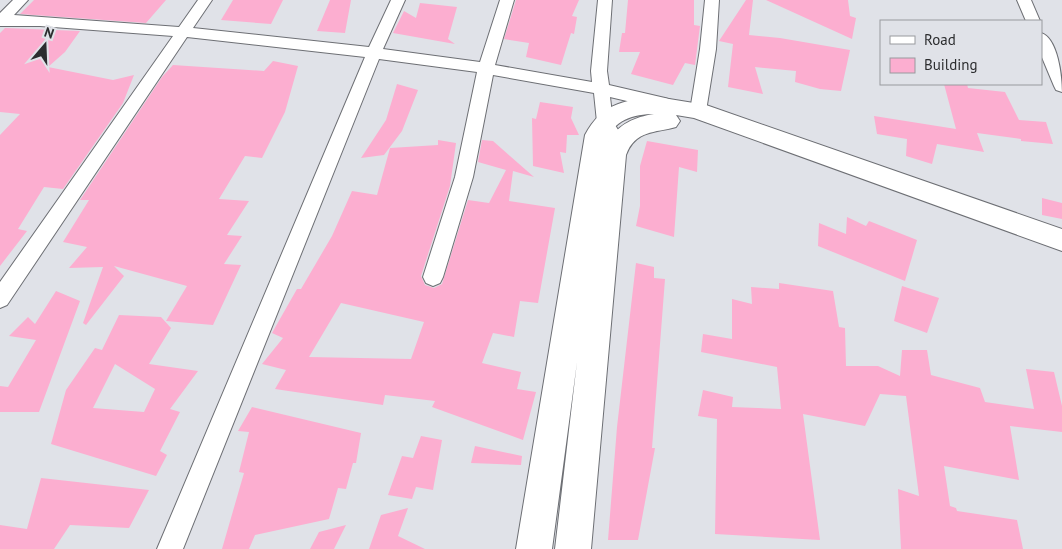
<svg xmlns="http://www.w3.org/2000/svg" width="1062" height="549" viewBox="0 0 1062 549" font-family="'PT Sans',sans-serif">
<rect width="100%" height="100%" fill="#e0e2e8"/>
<path fill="#fcaed0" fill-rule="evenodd" d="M34,0H166L146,23L20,14Z
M233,0H283L271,24L221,20Z
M330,0H351L345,33L317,31Z
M516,0H579L572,16L577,17L574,34L571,33L561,65L526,57L529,43L504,39Z
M628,0H694V25L700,26L695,65L685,63L673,85L631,74L640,52H619L622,33H625Z
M746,0H753L749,35L780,38L850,50L841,91L820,89L795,82L796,71L755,67L763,94L728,87L733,44L719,41Z
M766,0H848L850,16L856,18L852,39Z
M420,3L457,7L448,39L455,44L393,33L404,11L416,18Z
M5,28L80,31L65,52L48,67L113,80L134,75L123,103L63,189L44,187L18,229L27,231L0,266V135L20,114L0,112V33Z
M273,61L298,66L285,112L262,158L245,156L219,199L249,201L227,235L242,236L224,264L241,265L213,325L166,321L187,286L114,266L124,276L86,325L83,323L103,267L69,268L87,247L63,242L89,200H80L162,77L173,65L264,71Z
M397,84L418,90L402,131L384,155L361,158L386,120Z
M944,84H967L968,88L1005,92L1019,120L1046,122L1053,144L1021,141V139L977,133L984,152L937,144L932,164L906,156L907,139L877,134L874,116L956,129Z
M540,102L573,107L571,118L579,135H567L566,153L560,152L564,173L533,166L532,118L536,119Z
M438,140L456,143L450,186L421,276L425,285L434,288L442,284L468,200L489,203L506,170L478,162L482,140L493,141L534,177L513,171L509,201L555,208L538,303L520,301L514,337L493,333L482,363L521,372L517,389L536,392L523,440L432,407L435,401L385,395L383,405L275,389L286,370L262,364L283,338L272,333L297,289H301L332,236L352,191L377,195L390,148L438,145ZM341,303L424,322L411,359L309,357Z
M647,141L698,150L697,172L679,167L674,237L636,226L640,206V166Z
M1042,198L1062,203V219L1042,215Z
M847,217L866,226L869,221L917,240L905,281L818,246L819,223L846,234Z
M636,263L654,267V278L665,279L652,448H655L638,540H608L617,427Z
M779,283L833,291L839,327L845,328L846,366H878L900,376L902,350H927L931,375L980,388L985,402L1034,409L1026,369L1054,372L1062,406V432L1010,426L1019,480L944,466L950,506L956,508L957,511L1017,520L1023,549H901L898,489L919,496L906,396L880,394L865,426L803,414L820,540L715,534L717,419L698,416L703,390L733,397L732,407L781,409L777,367L701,352L703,334L732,339V299L752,304L751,287L779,289Z
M902,286L939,298L927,333L894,321Z
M56,291L80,301L39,412H0V386L8,387L36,340L9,336L28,317L35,324Z
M119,315L161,317L171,328L149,364L198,371L170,409L180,412L160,451L167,455L156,476L51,444L66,390L95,348L102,350ZM115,364L155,389L144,412L93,408Z
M252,407L361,433L356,463H353L346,489L338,488L329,519L255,535L249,549H222L244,473L239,472L249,432L238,431Z
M421,436L442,440L433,490L416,487L412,499L388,495L402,456L413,458Z
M475,446L522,456L521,465L471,463Z
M41,478L149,490L129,528L70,525L54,549H0V525L27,529Z
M408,508L398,536L425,549H369L381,515Z
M346,525L334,549H310L319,532Z"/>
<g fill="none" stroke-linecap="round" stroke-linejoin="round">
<g stroke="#6d6f74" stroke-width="2">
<path id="minor" d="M13,0H28L14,15L179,27L198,0H212L193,28L369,47L391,0H405L383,49L480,62L500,0H514L495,65L592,82L591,71L598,0H612L607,71L609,85L665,98L671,100L673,104L671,108L665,110L610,97L613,122L626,142L623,147L617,148L611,147L597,122L594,93L493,75L473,177L443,277L440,283L433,286L426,283L423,277L455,177L477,72L379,59L183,549H157L365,57L187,37L7,305L0,308V282L173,36L40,26H0V13Z
M705,0H719L716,49L706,111L704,115H692L690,111L700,49Z
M1017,0H1031L1040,21H1026Z
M1041,33C1058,38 1062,77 1062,92L1056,90L1054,86L1041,55Z"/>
</g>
<g stroke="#6d6f74" stroke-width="2">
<path id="primary" d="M663,98L706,105L1062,229V251L694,118L676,115L680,121L676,127C655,133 635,130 626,155L591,549H555L577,362L552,549H516L585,135C602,102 629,98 663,98ZM654,114C635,117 618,124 608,142C611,120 635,114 654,114Z"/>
</g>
<use href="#minor" fill="#fff" fill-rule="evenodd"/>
<use href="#primary" fill="#fff" fill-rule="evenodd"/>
</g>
<rect x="880" y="20" width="162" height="65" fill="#e0e2e8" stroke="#989a9e"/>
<rect x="890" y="36" width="25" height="8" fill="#ffffff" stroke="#989a9e"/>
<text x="924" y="45" font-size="15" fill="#2c2d2f">Road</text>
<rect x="890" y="58" width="25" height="15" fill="#fcaed0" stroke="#989a9e"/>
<text x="924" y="70" font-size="15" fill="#2c2d2f">Building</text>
<g transform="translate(45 45) rotate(19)" stroke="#e0e2e8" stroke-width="4" paint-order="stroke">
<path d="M0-4L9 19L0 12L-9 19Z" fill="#2c2d2f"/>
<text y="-8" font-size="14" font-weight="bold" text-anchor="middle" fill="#2c2d2f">N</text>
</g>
</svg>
